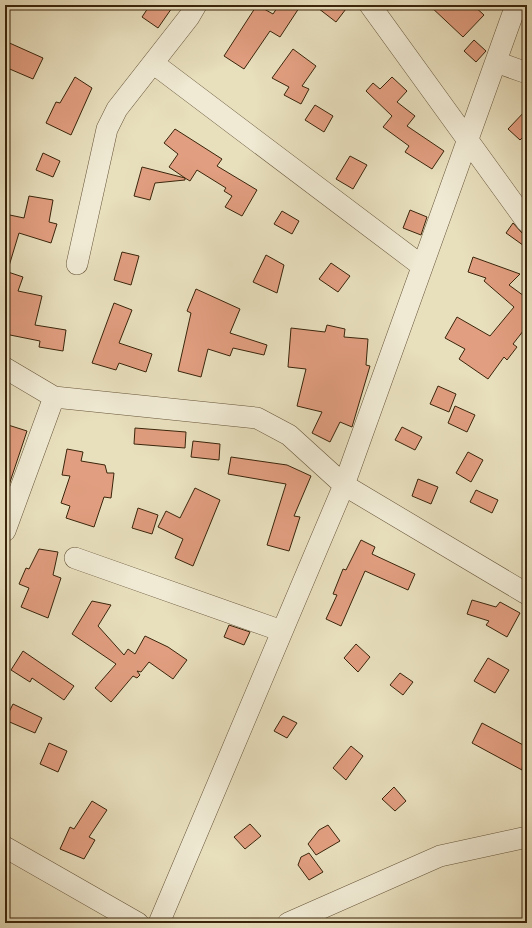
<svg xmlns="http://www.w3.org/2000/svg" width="532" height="928" viewBox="0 0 532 928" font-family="'IM FELL Great Primer',serif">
<rect width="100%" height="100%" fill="#e8dfbd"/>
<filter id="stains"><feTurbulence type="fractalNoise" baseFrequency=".005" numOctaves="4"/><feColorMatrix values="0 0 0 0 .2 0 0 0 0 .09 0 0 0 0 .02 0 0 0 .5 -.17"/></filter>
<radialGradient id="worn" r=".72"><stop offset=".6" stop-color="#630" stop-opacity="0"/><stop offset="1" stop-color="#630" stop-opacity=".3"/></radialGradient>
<path fill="#e19e80" stroke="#3a250b" d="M150,5H174L158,28L142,17Z
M257,5L273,14L279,5H301L280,37L270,31L244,69L224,56Z
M314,5H349L336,22Z
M429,5H473L484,15L463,37Z
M474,40L486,51L476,62L464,51Z
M5,41L43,58L33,79L5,67Z
M293,49L316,66L302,86L309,89L301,104L284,95L289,87L272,78Z
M75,77L92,88L71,135L46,123L56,102L60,103Z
M392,77L407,91L397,102L415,116L407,126L444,151L432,169L405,152L409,146L383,127L392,116L366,91L373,83L380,89Z
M315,105L333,116L324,132L305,120Z
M527,109V133L520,140L508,129Z
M175,129L222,159L217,166L257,190L242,216L225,207L232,196L224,191L226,188L197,170L190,181L185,178V180L155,183L150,200L134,196L142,167L185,178L169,167L178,154L164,143Z
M43,153L60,161L53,177L36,170Z
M350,156L367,165L353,189L336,179Z
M29,196L53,200L49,222L57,224L51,243L19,233L9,266L5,265V214L24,218Z
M410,210L427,217L421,235L403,228Z
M282,211L299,221L292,234L274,224Z
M513,223L522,233L527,234V248L506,233Z
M122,252L139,256L131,285L114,280Z
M266,255L284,265L277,293L253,282Z
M473,257L520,274L509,285L524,296L527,292V326L513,344L517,347L507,360L504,357L488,379L459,359L465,349L445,338L457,317L490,336L514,307L484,281L486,278L468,272Z
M331,263L350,276L338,292L319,279Z
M5,271L23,277L18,291L42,296L35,325L66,330L63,351L39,347L40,341L5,334Z
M196,289L240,309L230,333L267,345L264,355L233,348L230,356L208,349L201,377L178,371L191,313L187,311Z
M114,303L132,310L119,343L152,354L146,372L119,363L116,370L92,363Z
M327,325L345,329L344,337L368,339L366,365L370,366L352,427L340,422L330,442L312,433L322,412L297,406L306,369L288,367L291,328L325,332Z
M438,386L456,394L449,412L430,404Z
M455,406L475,415L467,432L448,423Z
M5,424L27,431L8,488H5Z
M402,427L422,437L415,450L395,440Z
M135,428L186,432L185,448L134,444Z
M193,441L220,444L219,460L191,457Z
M67,449L83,452L81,461L105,465L107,473H114L111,498L104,497L94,527L66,518L70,506L61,503L70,476L62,475Z
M468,452L483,460L471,482L456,473Z
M231,457L287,465L311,476L294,516L300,517L289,551L267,545L286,484L228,474Z
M418,479L438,487L431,504L412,496Z
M195,488L220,500L193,566L175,558L183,539L158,527L166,511L180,518Z
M476,490L498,500L492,513L470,502Z
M138,508L158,515L152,534L132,528Z
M361,540L375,547L372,554L415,574L408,590L365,571L341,626L326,619L337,595L333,594L343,569L346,570Z
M39,549L58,552L53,575L61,578L48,618L21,607L29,588L19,584L26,568L29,569Z
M472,600L496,607L500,602L520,613L507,637L486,625L489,621L467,614Z
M92,601L111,605L98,626L124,655L128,649L135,654L145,636L168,647L187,660L173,679L149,662L141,672L137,671L140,675L137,678L133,676L111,702L95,688L116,664L72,634Z
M229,625L250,632L244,645L224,637Z
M356,644L370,657L358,672L344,658Z
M23,651L74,686L64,700L32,678L30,682L11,670Z
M488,658L509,670L495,693L474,681Z
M400,673L413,682L403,695L390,685Z
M13,704L42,718L35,733L5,720Z
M283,716L297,723L287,738L274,731Z
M482,723L525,746L522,770L472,743Z
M49,743L67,751L58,772L40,764Z
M351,746L363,756L346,780L333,768Z
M394,787L406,801L395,811L382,799Z
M92,801L107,810L89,837L95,840L84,859L60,849L70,827L74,829Z
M250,824L261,836L245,849L234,837Z
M328,825L340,841L316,855L308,844L319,830Z
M309,853L323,872L309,880L298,865L301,857Z"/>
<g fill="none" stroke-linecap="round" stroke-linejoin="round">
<g stroke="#665438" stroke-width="22">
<path id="minor" d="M370,5L527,222
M496,62L527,73
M153,63L422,266
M77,264L107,129L117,109L189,17L196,5
M5,368L54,397L257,418L289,435L344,485L527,594
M5,531L54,397
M75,558L282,631
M5,847L138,923
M159,923L344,485L516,5
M288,923L440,856L527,837"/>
</g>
<use href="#minor" stroke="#f0ead4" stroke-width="21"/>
</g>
<rect width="532" height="928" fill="none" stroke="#e8dfbd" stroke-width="20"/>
<rect x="6" y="6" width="520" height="916" fill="none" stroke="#3a250b" stroke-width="2"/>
<rect x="10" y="10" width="512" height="908" fill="none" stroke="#3a250b"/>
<rect width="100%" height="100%" filter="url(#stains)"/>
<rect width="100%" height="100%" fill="url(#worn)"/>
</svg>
